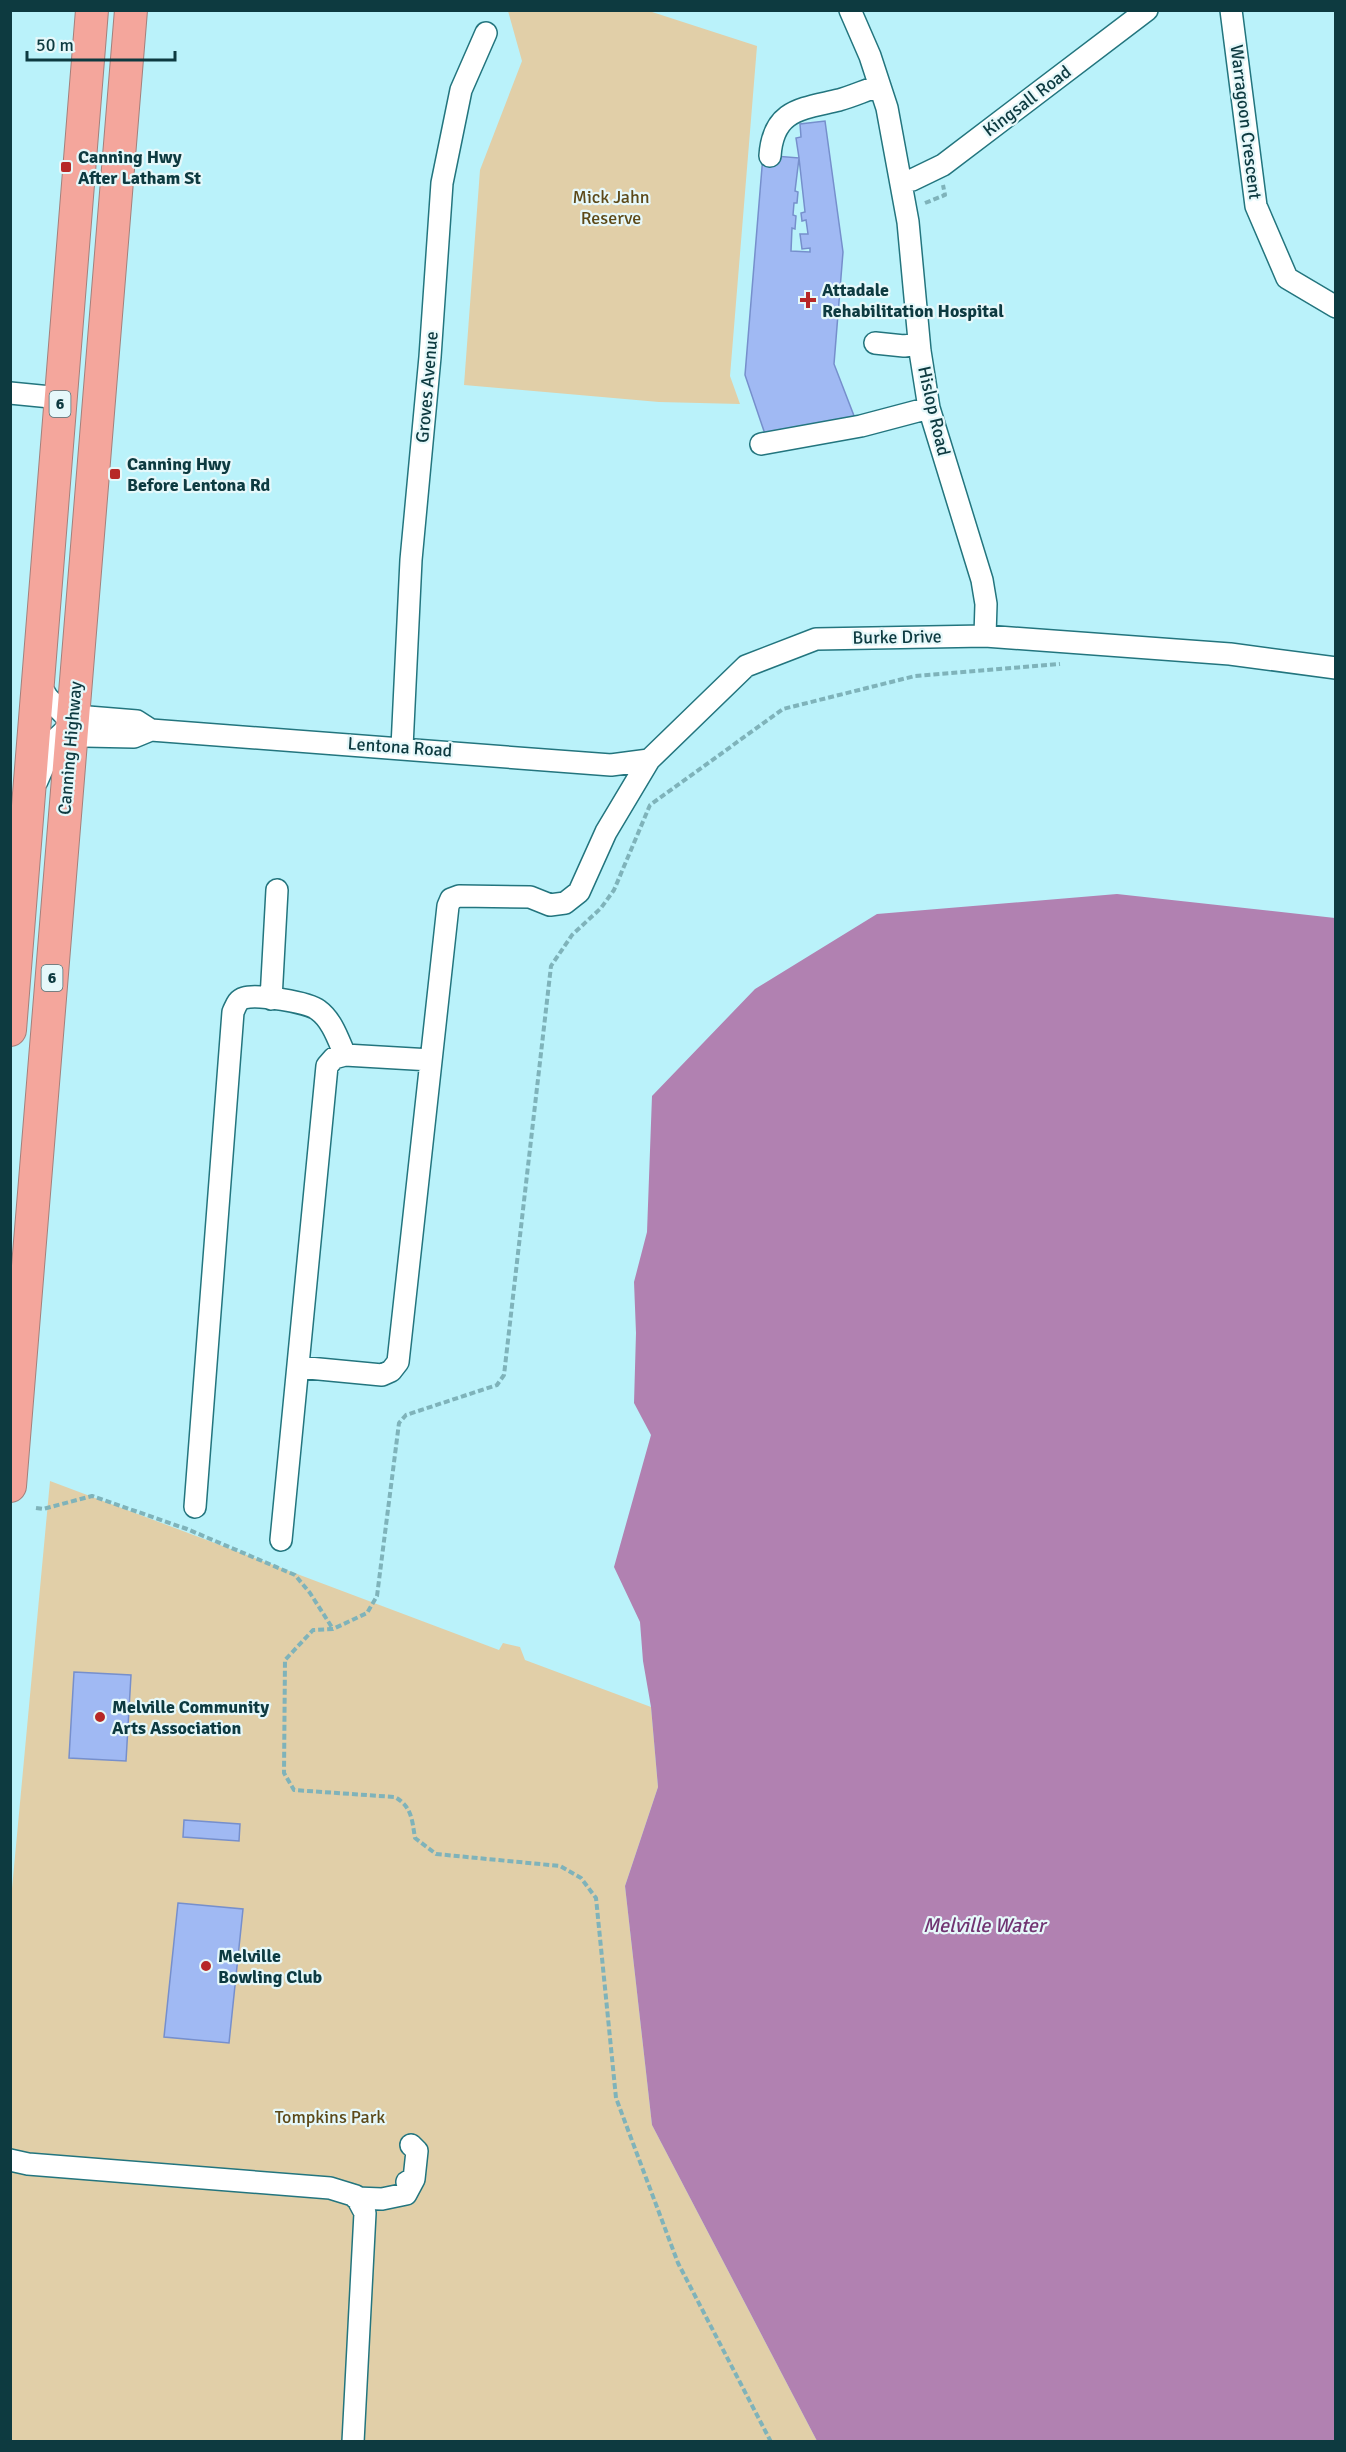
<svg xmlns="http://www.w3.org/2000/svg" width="1346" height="2452" viewBox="0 0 1346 2452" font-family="Signika,sans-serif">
<rect width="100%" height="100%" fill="#baf2fa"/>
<path fill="#e1cfa8" d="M508,11H649L757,46L730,376L740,404L659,402L464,385L480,170L522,61Z
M50,1481L499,1650L503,1643L520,1647L525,1660L651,1707L658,1787L625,1886L652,2125L817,2441L11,2442L10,1910Z"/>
<path fill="#b181b1" d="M1117,894L1335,918V2441H817L652,2125L625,1886L658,1787L651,1707L643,1661L640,1622L614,1567L651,1435L634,1403L636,1333L634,1282L647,1232L652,1096L755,989L877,914Z"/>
<path fill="#a0b9f3" stroke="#768fcc" stroke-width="1.5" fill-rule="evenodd" d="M825,121L843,252L834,364L856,421L766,437L745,375L763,155L799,158L796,138L801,137L800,124ZM799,158L805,212L801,213L802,221L806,220L808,234H800L802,249L810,248V252L791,251L792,228L795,229L796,216L793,215L794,203H797L798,192L795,191Z
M74,1672L131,1675L126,1761L69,1758Z
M184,1820L240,1824L239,1841L183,1837Z
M178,1903L243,1909L229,2043L164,2037Z"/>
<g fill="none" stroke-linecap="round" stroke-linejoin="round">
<g stroke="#23757e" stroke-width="24">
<path id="minor" d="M850,10L870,56L887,108L908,222L920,351L929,408L982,580L986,604L985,636
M1231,10L1256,206L1287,278L1336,307
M770,156C773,109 802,109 839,100C853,96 866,90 879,86
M902,181L912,180L943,165L1147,10
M875,343L904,346L919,344
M10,393L61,398
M761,444L861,426L929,408
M38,682L47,697L85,736L134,737L151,730
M402,747L411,560L430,357L442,183L461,90L486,33
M37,781L55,740L73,723L88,717L137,721L151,730L611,765L649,760
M271,999L277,890
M298,1367L382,1375L391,1371L398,1362L448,906L451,899L459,896L530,897L550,905L565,903L579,892L606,832L649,760L746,666L816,639L985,636L1230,654L1336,668
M195,1507L233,1012C236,1006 237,1000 244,998C257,994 308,1002 318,1010C332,1020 338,1039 345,1055
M281,1540L327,1066L334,1058L345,1055L431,1060
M10,2160L28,2164L330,2188L356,2196L365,2213L353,2442
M407,2182L414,2179L417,2151L411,2145
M356,2198L382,2199L406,2194L414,2179"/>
</g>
<g stroke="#a3807c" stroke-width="34">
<path id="highway" d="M10,1030L92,10
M10,1486L131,10"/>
</g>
<path stroke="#7fb3ba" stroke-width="4" stroke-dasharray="6 3" stroke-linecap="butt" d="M925,203L945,195L943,185
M838,310L898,316
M36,1508L43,1509L92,1496L187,1529L295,1575L310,1593L333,1629
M771,2442L678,2263L616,2098L596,1898L581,1878L560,1866L436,1854L415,1838C412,1820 412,1807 395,1797L294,1790L284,1773L285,1660L313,1630L333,1629L367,1613L377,1596L399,1423L406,1415L497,1385L504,1375L551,966L572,935L601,908L614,890L650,805L783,709L915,676L1060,664"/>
<use href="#minor" stroke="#fff" stroke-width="21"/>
<use href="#highway" stroke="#f4a69c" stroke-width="32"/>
</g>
<g fill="#b72827" stroke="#e6f8fa" stroke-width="2">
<rect x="60" y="161" width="12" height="12" rx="3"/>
<path d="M805 291h6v6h6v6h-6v6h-6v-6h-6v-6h6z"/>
<rect x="109" y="468" width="12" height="12" rx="3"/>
<circle cx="100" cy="1717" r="6"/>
<circle cx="206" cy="1966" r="6"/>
</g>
<g text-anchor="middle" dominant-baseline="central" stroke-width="4.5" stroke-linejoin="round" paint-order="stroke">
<g fill="#e6f8fa" stroke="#4e7378" stroke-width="1.5">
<rect x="49.5" y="391" width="21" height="26" rx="4.5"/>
<rect x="41.5" y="965" width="21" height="26" rx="4.5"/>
</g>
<g font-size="16" font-weight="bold" fill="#0d3a40">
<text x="60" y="404">6</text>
<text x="52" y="978">6</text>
</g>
<g font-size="18" fill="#0d3a40" stroke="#e6f8fa">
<text transform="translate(1027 101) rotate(-37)">Kingsall Road</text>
<text transform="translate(1246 122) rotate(83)">Warragoon Crescent</text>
<text transform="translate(427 387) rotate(-85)">Groves Avenue</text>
<text transform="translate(934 411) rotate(77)">Hislop Road</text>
<text transform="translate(897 637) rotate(-1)">Burke Drive</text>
<text transform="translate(400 747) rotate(4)">Lentona Road</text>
<text transform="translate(70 748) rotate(-85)">Canning Highway</text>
</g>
<g font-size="18" font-weight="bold" fill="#0d3a40" stroke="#e6f8fa" text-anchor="start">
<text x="78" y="157">Canning Hwy<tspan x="78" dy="21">After Latham St</tspan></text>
<text x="822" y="290">Attadale<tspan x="822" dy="21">Rehabilitation Hospital</tspan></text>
<text x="127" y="464">Canning Hwy<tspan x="127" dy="21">Before Lentona Rd</tspan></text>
<text x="112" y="1707">Melville Community<tspan x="112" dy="21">Arts Association</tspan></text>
<text x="218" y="1956">Melville<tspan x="218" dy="21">Bowling Club</tspan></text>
</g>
<g font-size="18" fill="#5d4918" stroke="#e6f8fa">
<text x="611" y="197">Mick Jahn<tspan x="611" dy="21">Reserve</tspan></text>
<text x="330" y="2117">Tompkins Park</text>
</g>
<g font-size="20" font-style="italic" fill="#703471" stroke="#e6f8fa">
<text x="984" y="1925">Melville Water</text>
</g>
</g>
<rect width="1346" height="2452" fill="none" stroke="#0d3a40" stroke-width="24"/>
<path d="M27 51v9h148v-9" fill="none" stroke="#0d3a40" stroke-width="3"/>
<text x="36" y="51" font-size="18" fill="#0d3a40" stroke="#e6f8fa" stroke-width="4.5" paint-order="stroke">50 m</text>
</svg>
